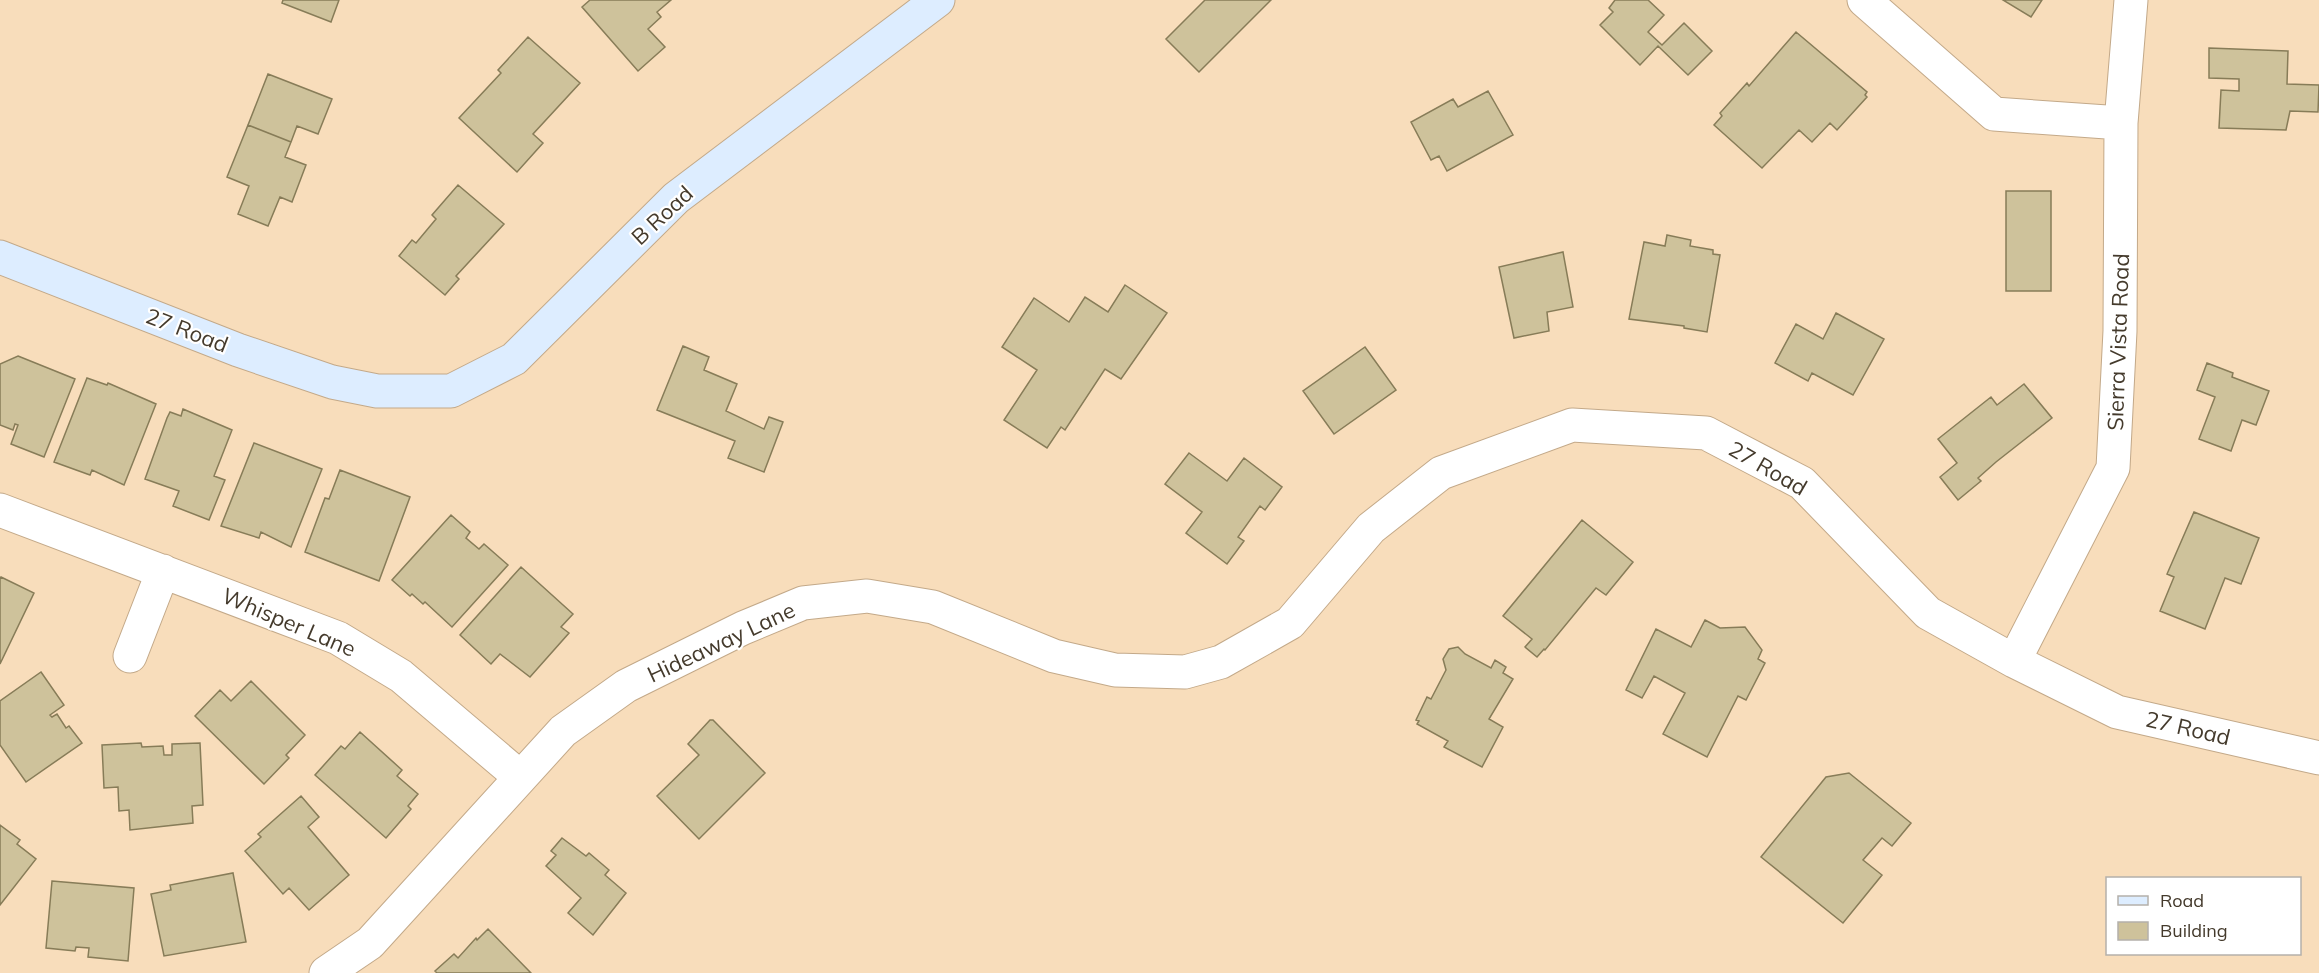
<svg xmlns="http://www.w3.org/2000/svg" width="2319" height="973" viewBox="0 0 2319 973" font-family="Mulish,sans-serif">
<rect width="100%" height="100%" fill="#f8ddbb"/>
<path fill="#cec29b" stroke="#877c58" stroke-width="1.5" d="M283,0H339L331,22L282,3Z
M590,0H671L657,12L661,17L648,29L665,47L638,71L582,7Z
M1205,0H1271L1199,72L1166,39Z
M1648,0L1664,15L1648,32L1662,45L1684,23L1712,51L1688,75L1658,46L1640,65L1600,25L1613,12L1609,8L1615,0Z
M2003,0H2042L2031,17Z
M1796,32L1867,92L1865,95L1867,97L1837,130L1830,123L1812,142L1799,130L1762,168L1714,125L1722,116L1720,113L1747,83L1749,86Z
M528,37L580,83L533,134L543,143L517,172L459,118L501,73L498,70Z
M2209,48L2288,51L2287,84L2319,85L2318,112L2290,111L2286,130L2219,128L2221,90L2239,91V79L2209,78Z
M268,74L332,99L318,134L297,126L291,142L248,125Z
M1488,91L1513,135L1447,171L1439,156L1431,160L1411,122L1453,99L1458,107Z
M248,125L291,142L285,157L306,165L292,202L280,197L268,226L238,214L249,186L227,177Z
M458,185L504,224L456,276L459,279L445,295L399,256L412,240L416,243L436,219L432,215Z
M2006,191H2051V291H2006Z
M1667,235L1691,240L1690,246L1713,250V254L1720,255L1707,332L1684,328V326L1629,319L1644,242L1665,246Z
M1563,252L1573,307L1547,312L1549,331L1514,338L1499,267Z
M1125,285L1167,313L1121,379L1105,369L1065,430L1061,427L1047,448L1004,420L1037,370L1002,347L1034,298L1069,322L1085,297L1108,312Z
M1836,313L1884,339L1853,395L1812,373L1808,381L1775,363L1796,324L1823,339Z
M683,346L709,357L704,370L737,384L726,411L764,429L769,417L783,422L764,472L728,458L735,441L657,410Z
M1365,347L1396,390L1334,434L1303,391Z
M18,356L75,379L44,457L11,444L18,425L15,424L13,430L0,425V364Z
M2207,363L2233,373L2232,377L2269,391L2256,425L2242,420L2231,451L2199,439L2215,397L2197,390Z
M87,378L107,385L108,383L156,404L124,485L92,470L90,475L54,462Z
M2024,384L2052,418L1996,462L1978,478L1981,481L1958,500L1940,477L1957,463L1938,439L1991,397L1997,405Z
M183,409L232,430L214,476L225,480L209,520L173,506L179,491L145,479L167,418L170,412L181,416Z
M254,443L322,469L291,547L261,532L259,538L221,526Z
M1189,453L1227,481L1244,458L1282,487L1265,510L1260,506L1238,537L1244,541L1227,564L1186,533L1202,512L1165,484Z
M340,470L410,497L379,581L305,552L325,498L329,499Z
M2194,512L2259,538L2241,584L2225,578L2205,629L2160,611L2174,577L2167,574Z
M451,515L470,532L466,538L479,549L484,544L508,565L452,627L425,602L423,604L412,594L410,596L392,580Z
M1582,520L1633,562L1606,595L1596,588L1545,650L1544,649L1537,657L1525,647L1532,639L1503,616Z
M521,567L573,614L561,627L569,633L530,677L500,654L491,664L460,635Z
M1,577L34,593L0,664V579Z
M1705,620L1720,628L1745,627L1762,650L1758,659L1765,663L1746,700L1738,696L1707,757L1663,734L1685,693L1654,676L1642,698L1626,690L1656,629L1691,647Z
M1458,647L1465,654L1491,668L1495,660L1506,667L1503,673L1513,679L1489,719L1503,727L1482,767L1444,747L1448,741L1417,724L1419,721L1416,720L1427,697L1431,699L1446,670L1443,659L1449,649Z
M41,672L64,705L50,715L52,717L57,714L66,728L69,726L82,743L26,782L0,745V701Z
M251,681L305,735L286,755L289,758L264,784L195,716L220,690L231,701Z
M710,720H713L765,773L699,839L657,796L699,755L688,744Z
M360,732L402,770L397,776L418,794L408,806L411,809L386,838L315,775L341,746L345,749Z
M141,743L142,747L163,746L164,755H172V744L200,743L203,805L192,806L193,823L130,830L129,810L119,811L118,787L104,788L102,745Z
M1849,773L1911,823L1892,846L1882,838L1863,860L1882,875L1843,923L1761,857L1826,777Z
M301,796L319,817L308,827L349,875L309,910L289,888L283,894L245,851L261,837L258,834Z
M0,825L20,840L17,844L36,859L0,905Z
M562,838L586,856L589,853L609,870L605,875L626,893L593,935L568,913L581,898L546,866L556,855L551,851Z
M233,873L246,942L164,956L151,894L171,890L170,885Z
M52,881L134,888L128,961L88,957L89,948L76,947L75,951L46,948Z
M488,929L531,973H437L435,971L454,954L458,958L476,938L477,940Z"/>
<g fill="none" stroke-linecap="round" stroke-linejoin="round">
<g stroke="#c3a989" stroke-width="35">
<path id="street" d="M1864,0L1994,114L2121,123
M0,510L338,638L401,676L520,777
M130,656L163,571
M2014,661L2113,468L2120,331L2121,123L2131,0
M326,973L370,943L563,731L626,686L743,628L803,603L867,596L933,607L1054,656L1115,670L1185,672L1221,662L1290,623L1371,528L1441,473L1572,425L1706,433L1802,483L1928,613L2014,661L2117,712L2319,758"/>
</g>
<g stroke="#c3a989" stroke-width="35">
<path id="secondary" d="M0,257L238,350L332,382L377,391H451L514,359L676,198L938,0"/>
</g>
<use href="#street" stroke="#fff" stroke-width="33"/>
<use href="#secondary" stroke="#ddedff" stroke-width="33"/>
</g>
<g text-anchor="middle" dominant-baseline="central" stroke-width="4.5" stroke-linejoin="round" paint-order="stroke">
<g font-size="22" fill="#443a2c" stroke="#fff">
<text transform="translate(662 215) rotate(-43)">B Road</text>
<text transform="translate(187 330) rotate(21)">27 Road</text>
<text transform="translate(2118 342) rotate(-88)">Sierra Vista Road</text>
<text transform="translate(1768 468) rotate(30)">27 Road</text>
<text transform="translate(289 622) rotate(23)">Whisper Lane</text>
<text transform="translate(721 642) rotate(-25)">Hideaway Lane</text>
<text transform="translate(2188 728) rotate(13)">27 Road</text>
</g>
</g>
<rect x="2106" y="877" width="195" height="78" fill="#ffffff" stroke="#b4b0ab" stroke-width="1.5"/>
<rect x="2118" y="896" width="30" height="9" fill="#ddedff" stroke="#b4b0ab" stroke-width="1.5"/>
<text x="2160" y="907" font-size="18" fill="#443a2c">Road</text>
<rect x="2118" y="922" width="30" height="18" fill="#cec29b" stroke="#b4b0ab" stroke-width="1.5"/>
<text x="2160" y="937" font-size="18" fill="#443a2c">Building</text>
</svg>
